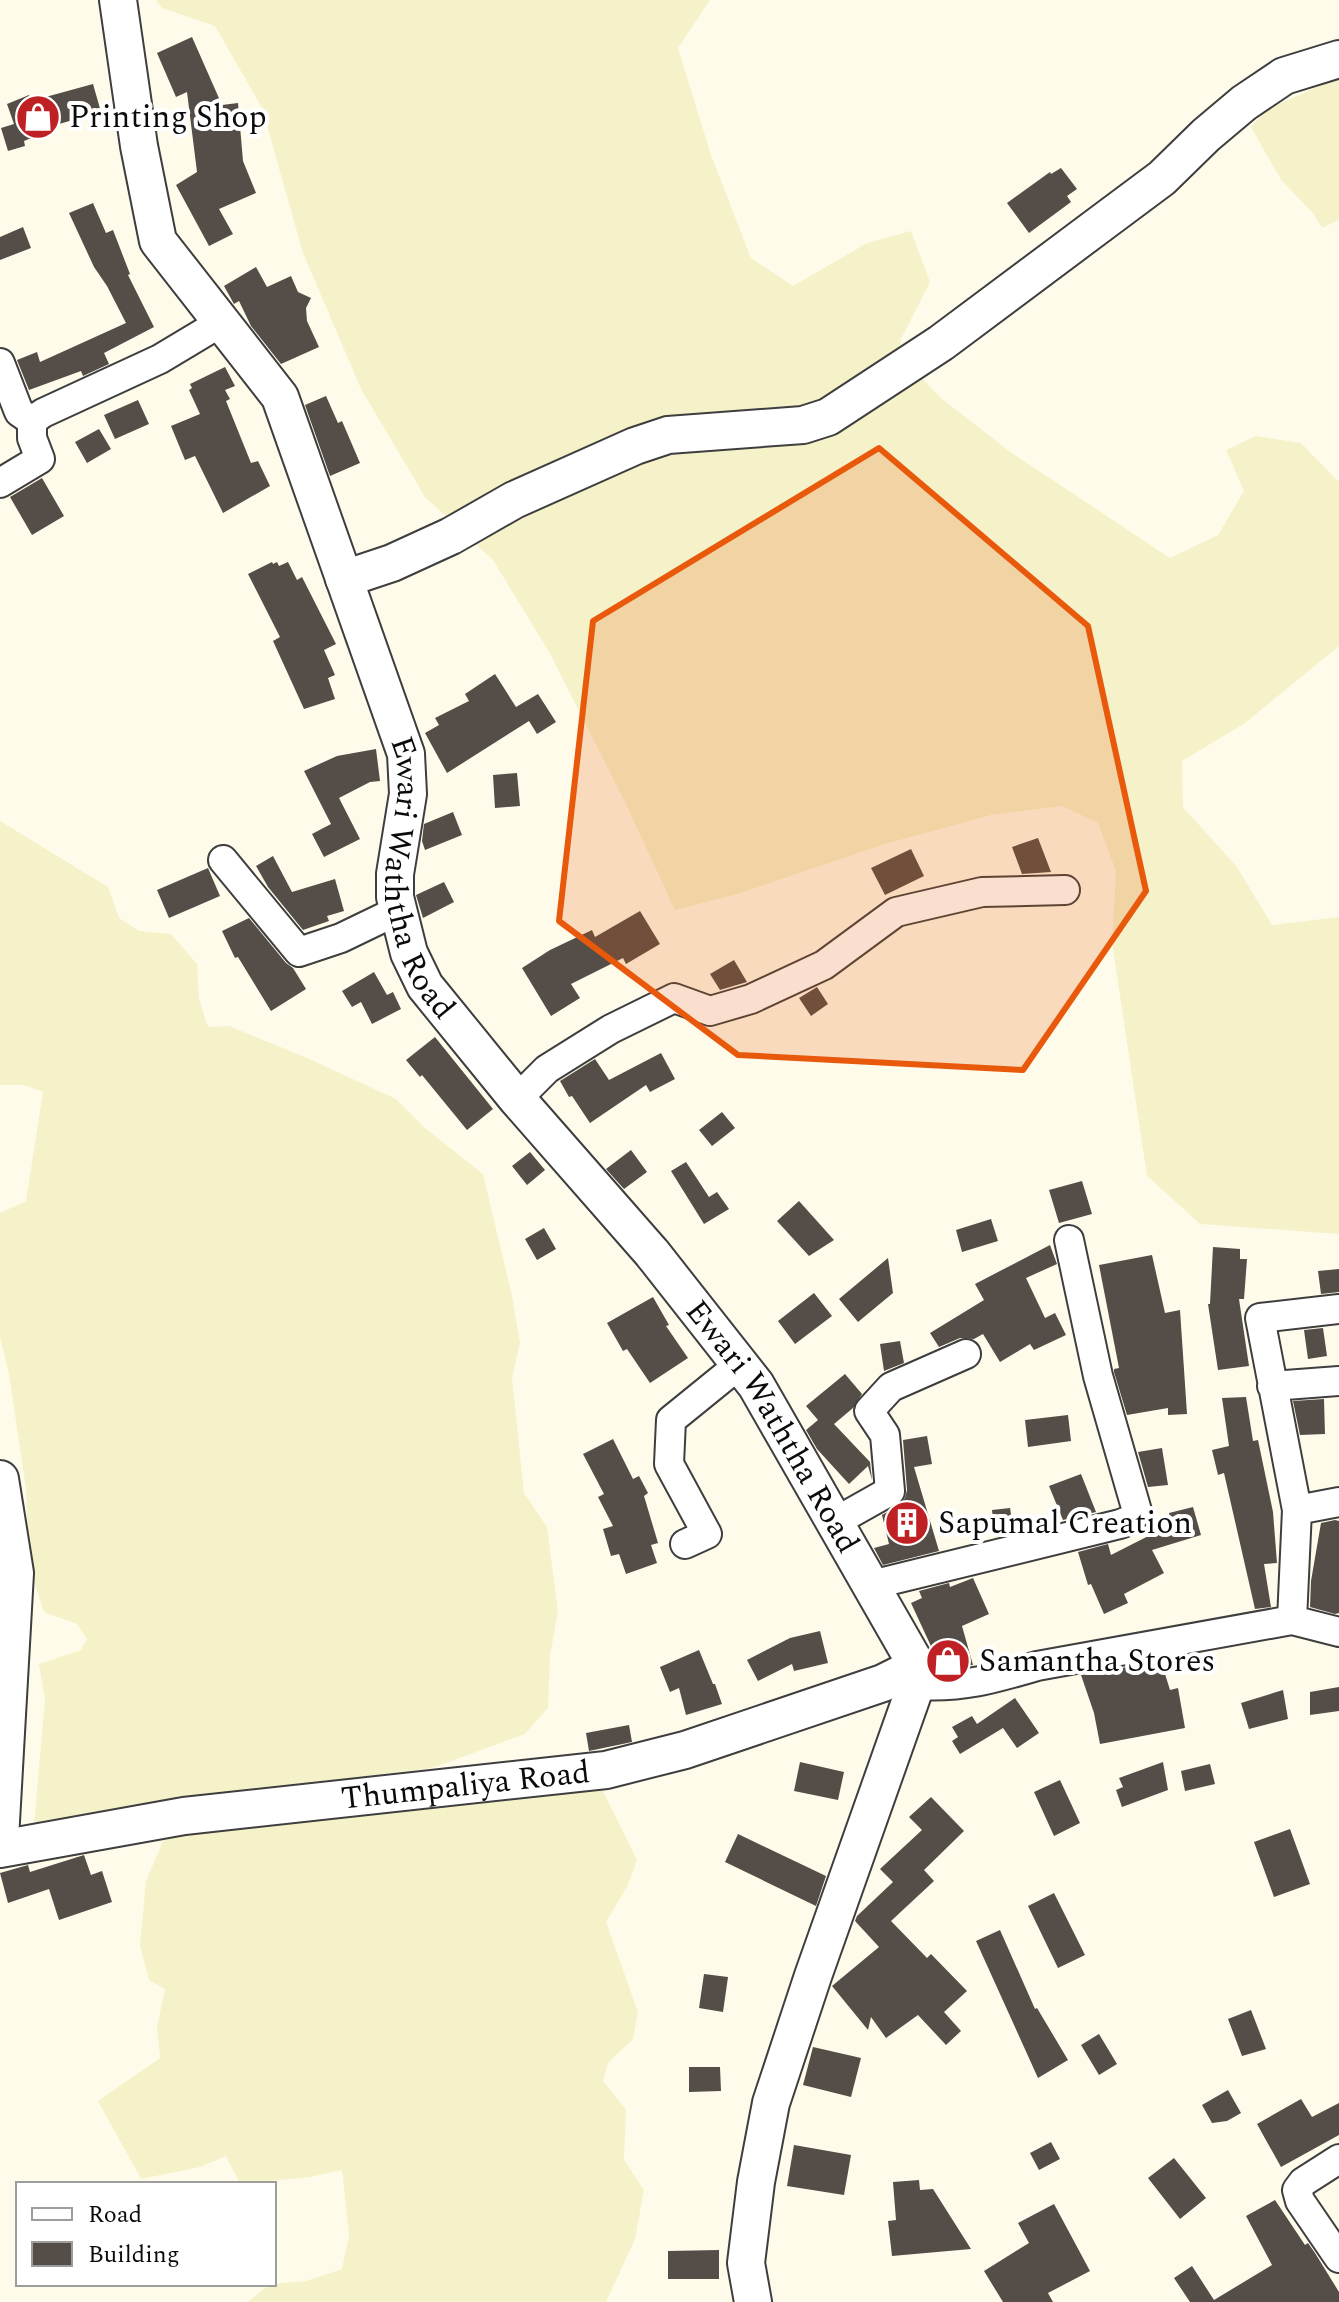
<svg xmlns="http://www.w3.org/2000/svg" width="1339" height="2302" viewBox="0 0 1339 2302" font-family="Spectral,serif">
<rect width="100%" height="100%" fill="#fffbea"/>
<path fill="#f5f2ca" d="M156,0H710L678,48L711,155L751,258L793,286L867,243L911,231L930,282L901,339L899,355L941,398L1009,451L1170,558L1218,535L1244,491L1226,450L1256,436L1301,443L1339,482V646L1245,723L1182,761L1183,807L1237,867L1272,925L1339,917V1234L1200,1224L1147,1176L1112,942L1116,871L1098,823L1062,806L991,815L885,844L737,894L675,910L625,802L549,652L493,560L425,497L361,389L303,253L262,108L215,26L162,8Z
M1339,78V220L1322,228L1313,213L1281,180L1251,127L1267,109Z
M0,821L108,887L119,918L139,931L171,934L197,964L199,999L208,1027L229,1026L305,1057L396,1099L425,1128L483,1174L512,1296L520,1343L512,1378L524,1493L547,1527L558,1611L550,1656L548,1708L525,1734L432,1768L293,1785L110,1817L33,1836L45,1699L39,1664L81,1650L87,1639L77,1624L44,1612L29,1566L26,1489L9,1374L0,1337V1213L26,1201L43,1092L24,1085H0Z
M599,1783L637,1860L628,1885L606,1922L638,2012L633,2039L608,2063L603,2081L626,2110L624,2160L644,2190L635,2239L606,2302H247L271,2284L306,2281L342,2269L349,2235L342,2170L310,2177L240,2184L226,2156L200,2167L141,2179L98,2101L160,2058L157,2027L165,1989L149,1980L140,1945L146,1881L163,1841L203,1827Z"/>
<path fill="#544d48" d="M192,37L222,105L238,103L243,161L256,193L219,209L233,234L209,246L176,185L197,172L187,92L176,97L157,53Z
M93,84L101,112L52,126L53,129L24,141L25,146L8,151L1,128L14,124L7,104L29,95L31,101Z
M1061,168L1077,189L1067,196L1071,202L1029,233L1007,203L1050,172L1051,174Z
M93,203L106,233L113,230L130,274L128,275L154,327L104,353L109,364L83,376L81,371L29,390L17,360L37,352L40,362L126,323L107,286L94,267L69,213Z
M23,227L31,248L0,260V237Z
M256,267L267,287L291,276L298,292L311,298L306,308L307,321L319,347L281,364L251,326L239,301L234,304L224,286Z
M225,367L235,386L225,390L230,399L226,401L251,463L258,461L270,486L223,513L195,456L185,460L171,426L200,414L189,390L192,388L190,384Z
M326,396L338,423L342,421L360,463L330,476L305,405Z
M138,400L149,424L115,439L104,415Z
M99,429L111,449L87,463L75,442Z
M42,478L64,516L32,535L10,497Z
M272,562L273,564L277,562L279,566L288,562L297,580L302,577L336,644L324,650L335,675L328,678L335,699L304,709L273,641L280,637L248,574Z
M495,674L516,707L538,694L556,722L537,734L529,721L447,773L425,733L439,725L435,718L469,701L465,694Z
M376,749L380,781L370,782L339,798L360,839L324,857L312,834L331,824L304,771L337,756Z
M517,773L520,806L495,808L493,775Z
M453,812L462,835L425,850L422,841L424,824Z
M1038,838L1051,872L1022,874L1012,847Z
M911,849L924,876L885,895L871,868Z
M273,856L292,892L335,879L344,911L327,916L329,921L303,930L268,887L256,866Z
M208,868L220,896L169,918L157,890Z
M444,882L454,902L423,918L416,895Z
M640,911L660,944L626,964L623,958L571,984L580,998L551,1016L522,968L550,950L592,930L595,937Z
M249,918L286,963L293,968L306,989L271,1011L238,957L235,958L222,931Z
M734,960L747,982L720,990L710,974Z
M374,972L387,995L393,992L401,1009L372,1024L361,1002L352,1007L342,991Z
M817,987L828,1004L811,1016L799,998Z
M435,1037L493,1109L467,1130L422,1075L420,1077L406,1060Z
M661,1053L675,1079L650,1092L646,1085L590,1123L572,1096L569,1097L560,1081L595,1059L609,1080Z
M722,1112L735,1128L712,1146L699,1130Z
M631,1150L647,1172L624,1189L606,1169Z
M530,1152L545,1170L527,1185L512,1166Z
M686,1162L709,1197L717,1192L729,1209L704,1224L671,1171Z
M1082,1181L1092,1214L1059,1223L1049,1190Z
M799,1201L834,1240L809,1256L777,1221Z
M991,1219L998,1241L962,1252L956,1230Z
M544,1228L556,1249L537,1260L525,1239Z
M1050,1245L1057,1264L1026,1278L1045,1318L1055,1313L1066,1335L1034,1350L1030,1344L1000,1362L983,1334L974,1339L960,1338L939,1347L930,1333L984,1300L975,1284Z
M1213,1247L1240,1249V1259H1247L1244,1299H1239L1249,1366L1218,1370L1208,1304H1210Z
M1152,1255L1165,1313L1180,1310L1187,1414L1168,1415V1408L1127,1415L1114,1372V1369L1119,1368L1099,1265Z
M888,1258L893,1293L858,1322L839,1299Z
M1339,1269V1292L1321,1294L1318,1271Z
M814,1293L832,1316L795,1344L778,1321Z
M653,1297L669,1325L666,1326L688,1358L650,1383L627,1349L623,1351L607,1323Z
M1323,1328L1327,1356L1308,1359L1304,1330Z
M900,1341L904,1363L884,1371L880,1344Z
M845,1374L862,1394L853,1408L834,1424L870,1462L872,1480L868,1466L849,1484L817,1449L806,1430L818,1420L806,1406Z
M1246,1397L1253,1441L1258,1440L1273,1512L1277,1563L1264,1564L1271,1607L1255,1609L1224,1473L1218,1475L1212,1450L1229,1446L1222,1398Z
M1324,1399L1325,1434L1300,1435L1293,1401Z
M1068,1415L1071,1441L1028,1447L1025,1420Z
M927,1436L932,1464L914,1467L939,1551L883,1565L874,1548L889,1544L882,1515L899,1505L905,1498L907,1490L903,1440Z
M613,1439L633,1479L639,1476L648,1493L644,1496L658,1543L651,1545L657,1563L626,1574L619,1554L611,1556L603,1529L613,1526L598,1497L604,1494L583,1454Z
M1162,1448L1168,1485L1148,1487L1138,1452Z
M1081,1474L1096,1512L1063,1520L1049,1486Z
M1193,1507L1201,1535L1152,1550L1164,1573L1124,1594L1128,1603L1104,1614L1091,1584L1088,1585L1078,1552L1108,1544L1111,1555L1172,1524L1169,1513Z
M1010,1508L1014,1533L995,1537L992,1510Z
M1335,1520L1339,1521V1613L1335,1614L1310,1607L1311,1581L1321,1523Z
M973,1578L989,1614L962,1626L973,1665L938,1668L936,1657L911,1603L922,1598L919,1591L949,1583L950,1587Z
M820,1631L828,1663L794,1671L792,1664L758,1681L747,1660L790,1638Z
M699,1650L713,1684H715L722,1704L686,1715L679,1688L670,1692L660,1667Z
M1161,1661L1170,1690L1178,1688L1185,1728L1100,1744L1094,1713L1081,1675Z
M1339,1687V1711L1310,1715V1692Z
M1283,1690L1288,1719L1249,1729L1241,1703Z
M1015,1698L1039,1733L1017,1748L1003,1728L960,1754L952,1741L958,1737L952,1727L972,1716L977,1724Z
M629,1725L632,1742L589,1751L586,1733Z
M800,1762L844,1772L838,1800L794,1791Z
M1163,1762L1168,1790L1122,1807L1116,1790L1123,1787L1119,1778Z
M1210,1764L1215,1784L1185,1791L1181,1771Z
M1060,1780L1080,1823L1054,1836L1034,1792Z
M931,1797L964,1831L924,1870L934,1881L891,1921L927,1958L931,1954L967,1991L944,2012L961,2031L946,2045L918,2015L886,2038L871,2017L868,2030L832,1986L879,1947L855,1921L857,1916L893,1882L880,1869L922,1830L909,1817Z
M1290,1829L1310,1884L1274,1897L1254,1842Z
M738,1834L826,1876L816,1906L725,1862Z
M84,1855L91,1875L102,1871L112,1902L59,1920L49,1889L8,1903L0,1873L28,1865L30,1872Z
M1054,1893L1085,1955L1058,1968L1028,1906Z
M1000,1930L1035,2009L1037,2008L1068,2060L1038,2078L976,1941Z
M704,1974L728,1977L723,2012L699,2008Z
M1251,2010L1266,2049L1242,2056L1228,2019Z
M1099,2034L1117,2064L1099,2075L1081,2045Z
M813,2047L861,2058L851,2097L803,2085Z
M689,2067H720L721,2091L689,2092Z
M1228,2090L1241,2113L1227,2121L1212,2123L1202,2105Z
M1301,2099L1312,2117L1339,2103V2135L1281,2167L1257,2124Z
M1051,2142L1060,2159L1039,2170L1030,2153Z
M794,2145L851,2155L844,2195L787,2186Z
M1174,2158L1206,2198L1180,2219L1148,2178Z
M919,2180L920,2190L933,2189L971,2249L892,2256L888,2221L896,2220L893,2182Z
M1275,2200L1305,2245L1308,2243L1315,2253L1339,2292V2302H1190L1174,2278L1192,2266L1214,2300L1272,2265L1246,2216Z
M1054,2204L1090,2271L1048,2293L1053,2302H1003L984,2271L1029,2243L1018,2223Z
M719,2250V2279H668V2251Z"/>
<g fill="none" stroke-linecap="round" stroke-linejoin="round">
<g stroke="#3e3e3e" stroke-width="32">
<path id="minor" d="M0,363L19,412L32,421
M0,483L40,459L32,438V421L43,413L160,359L220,323
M223,860L299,952L341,938L399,910
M517,1099L547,1069L611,1029L674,998L710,1011L751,999L824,965L896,912L982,892L1065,890
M1272,1386L1339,1381
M1297,1510L1260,1318L1339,1309
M835,1522L890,1491L885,1435L869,1411L891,1387L966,1354
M685,1544L707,1534L669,1464L671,1420L740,1364
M871,1585L1120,1524L1131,1520L1137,1511L1098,1376L1069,1240
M1292,1620L1297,1510L1339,1502
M916,1685C963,1688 993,1679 1037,1666L1292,1620L1339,1632
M1339,2159L1303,2182L1297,2190L1300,2201L1339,2258"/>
</g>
<g stroke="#3e3e3e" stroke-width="40">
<g id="tertiary">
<path id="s1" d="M118,0L139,146L158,241L280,397L406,754L408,794L395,874V897L409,953L425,986L517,1099L652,1253L756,1385L917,1666"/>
<path d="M344,579L392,563L451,536L514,500L635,446L668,435L803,425L828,417L941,343L1107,219L1162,178L1206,135L1244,103L1284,76L1339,59"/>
<path d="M0,1479L15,1573L0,1839"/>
<path id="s2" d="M0,1849L184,1816L606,1770L685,1750L883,1683L917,1666"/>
<path d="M753,2302L746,2263L756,2182L771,2103L813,1976L916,1685L917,1666"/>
</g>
</g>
<use href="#minor" stroke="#fff" stroke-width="28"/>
<use href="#tertiary" stroke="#fff" stroke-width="36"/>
</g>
<path fill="#e8590c" fill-opacity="0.2" stroke="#e8590c" stroke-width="6" stroke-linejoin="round" d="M879,448L1088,626L1146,891L1023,1070L738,1055L559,921L593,621Z"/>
<defs>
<g id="shop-disc" transform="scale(2.3)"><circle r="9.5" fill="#be2024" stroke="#fff"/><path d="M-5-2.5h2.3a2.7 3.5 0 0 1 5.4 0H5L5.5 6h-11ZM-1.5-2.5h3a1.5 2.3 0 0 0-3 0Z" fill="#fff"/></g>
<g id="building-disc" transform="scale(2.3)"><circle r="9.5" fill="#be2024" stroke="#fff"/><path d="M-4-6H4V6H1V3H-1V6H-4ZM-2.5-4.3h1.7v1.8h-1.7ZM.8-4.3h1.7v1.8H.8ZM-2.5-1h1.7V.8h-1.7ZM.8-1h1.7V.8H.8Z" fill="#fff"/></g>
</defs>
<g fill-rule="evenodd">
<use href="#shop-disc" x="38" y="117"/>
<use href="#building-disc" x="907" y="1523"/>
<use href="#shop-disc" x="948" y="1661"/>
</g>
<g text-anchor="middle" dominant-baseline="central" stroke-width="8" stroke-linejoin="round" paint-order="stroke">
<g font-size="32" fill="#0b0b0b" stroke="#fff" text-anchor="start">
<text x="69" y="117">Printing Shop</text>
<text x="938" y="1523">Sapumal Creation</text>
<text x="979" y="1661">Samantha Stores</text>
</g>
<g font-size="32" fill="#0b0b0b" stroke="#fff">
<text stroke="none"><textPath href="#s1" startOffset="950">Ewari Waththa Road</textPath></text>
<text stroke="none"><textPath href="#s1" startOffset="1622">Ewari Waththa Road</textPath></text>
<text stroke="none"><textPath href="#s2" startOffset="470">Thumpaliya Road</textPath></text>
</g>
</g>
<rect x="16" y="2182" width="260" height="104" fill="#ffffff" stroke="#9d9d9d" stroke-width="2"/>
<rect x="32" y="2208" width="40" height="12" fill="#ffffff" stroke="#9d9d9d" stroke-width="2"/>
<text x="88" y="2222" font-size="24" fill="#0b0b0b">Road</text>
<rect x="32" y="2242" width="40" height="24" fill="#544d48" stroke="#9d9d9d" stroke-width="2"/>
<text x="88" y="2262" font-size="24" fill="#0b0b0b">Building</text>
</svg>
